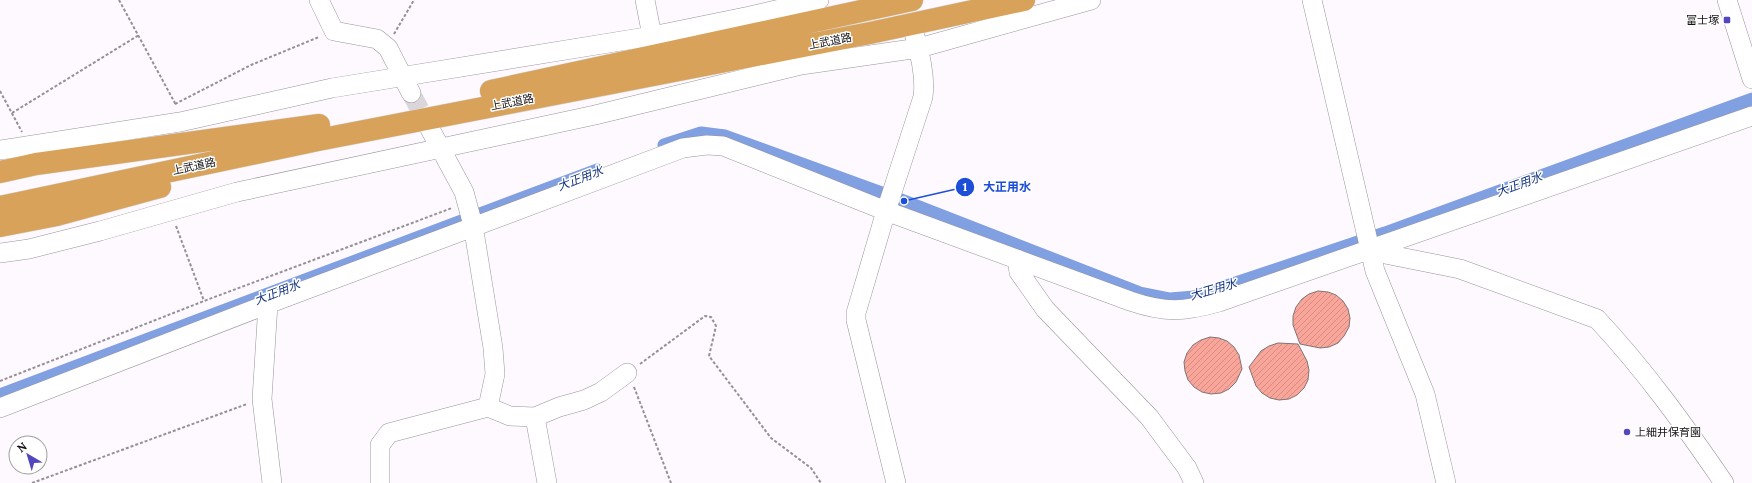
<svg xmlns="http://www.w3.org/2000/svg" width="1752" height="483" viewBox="0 0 1752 483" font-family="Lora,'Noto Sans JP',serif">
<defs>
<pattern id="building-hatch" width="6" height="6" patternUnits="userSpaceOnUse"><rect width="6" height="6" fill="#f9a599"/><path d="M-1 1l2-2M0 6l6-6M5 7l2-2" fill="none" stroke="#d58d83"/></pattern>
</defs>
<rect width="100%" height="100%" fill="#fef9ff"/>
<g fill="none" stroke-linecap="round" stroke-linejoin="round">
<path stroke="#80a0e1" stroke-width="13" d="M664,145L701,133L725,136L904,201L1140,293L1170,299L1194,297L1385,233L1752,99
M0,395L597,170"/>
</g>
<path fill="url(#building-hatch)" stroke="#7f7574" d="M1318,291L1328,292L1336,295L1343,301L1348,309L1350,318L1349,327L1344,336L1338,343L1329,347L1320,348L1300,344L1293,325V316L1296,307L1302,299L1309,294Z
M1210,337L1219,338L1227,341L1234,347L1239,355L1242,369L1236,382L1229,389L1221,393L1211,394L1202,392L1194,387L1188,380L1185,371L1184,362L1187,353L1193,345L1201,340Z
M1278,343L1298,344L1307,361L1309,370L1308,380L1304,388L1297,395L1289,399L1279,400L1270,398L1262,393L1256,386L1249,367L1261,351L1269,346Z"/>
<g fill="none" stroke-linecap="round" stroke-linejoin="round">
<path stroke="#dbd6dc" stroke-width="19" stroke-dasharray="19 10" stroke-linecap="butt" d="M411,93L430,129"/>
<g stroke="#9a949b" stroke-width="20">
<path id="minor" d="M319,0L334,31L377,39L388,48L411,93
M645,0L652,36
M1312,0L1375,271L1425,394L1446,483
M1727,0L1752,79
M430,129L464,192L473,225L493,348L495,374L488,407
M0,150L180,122L332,88L652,36L750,16L819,0
M1370,251L1460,269L1597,319C1644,369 1685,426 1724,483
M0,253L29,249L100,231L237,192L595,115L801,65L919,48L1091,0
M1017,259L1019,272L1045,309L1149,417L1187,468L1194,483
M268,304L262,399L272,483
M0,408L268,304L683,148L707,145L723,146L886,211L1130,301C1165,313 1184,312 1219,302L1752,116
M535,417L559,407L584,400L601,392L627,373
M380,483V445L389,433L488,407L510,416L535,417L547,483
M896,483L856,320V313L886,211L923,97C926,75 919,51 913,29"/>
</g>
<g stroke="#d9d9d9" stroke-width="23">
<path id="highway" d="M491,91L912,0
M0,172L36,164L319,125
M0,207L318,140L870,33L1024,0
M0,226L57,215L160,187"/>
</g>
<path stroke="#949095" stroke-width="2" stroke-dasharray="3 2" stroke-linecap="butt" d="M119,0L176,105
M394,34L414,0
M0,91L22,132
M175,104L251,65L319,37
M12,113L139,35
M176,226L204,301
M640,364L705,316L711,317L716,326L709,356L771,438L811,468L821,483
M0,381L204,301L452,208
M634,387L671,483
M32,483L247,404"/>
<use href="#minor" stroke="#fff" stroke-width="19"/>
<use href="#highway" stroke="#d8a25a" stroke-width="22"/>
</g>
<g fill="#5247be" stroke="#fff" stroke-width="1.5">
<rect x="1723" y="16" width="8" height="8" rx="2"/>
<circle cx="1627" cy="432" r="4"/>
</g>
<g text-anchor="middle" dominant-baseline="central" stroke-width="3" stroke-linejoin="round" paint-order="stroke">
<g font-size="11" fill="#141114" stroke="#fff" text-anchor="end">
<text x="1719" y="20">富士塚</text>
<text x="1635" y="432" text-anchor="start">上細井保育園</text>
</g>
<g font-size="11" fill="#141114" stroke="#fff">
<text transform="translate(830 41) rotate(-11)">上武道路</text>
<text transform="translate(512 102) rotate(-11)">上武道路</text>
<text transform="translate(194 166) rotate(-12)">上武道路</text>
</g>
<g font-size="12" font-style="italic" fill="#13327d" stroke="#fff">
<text transform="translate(580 178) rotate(-21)">大正用水</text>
<text transform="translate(1519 184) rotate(-20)">大正用水</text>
<text transform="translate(1213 289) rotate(-16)">大正用水</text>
<text transform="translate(277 292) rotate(-21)">大正用水</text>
</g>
</g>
<path fill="none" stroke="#1d4ed8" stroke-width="1.5" d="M904 201L965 187"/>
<g fill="#1d4ed8" stroke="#fff" stroke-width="1.5">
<circle cx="904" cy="201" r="4"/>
<circle cx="965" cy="187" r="10"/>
</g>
<g font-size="12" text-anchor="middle" font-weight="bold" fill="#fff">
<text x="965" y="191">1</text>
</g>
<g font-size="12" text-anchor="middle" font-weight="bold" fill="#1d4ed8" stroke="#fff" stroke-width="3" stroke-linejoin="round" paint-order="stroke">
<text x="1007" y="191">大正用水</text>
</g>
<g transform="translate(28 455) rotate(322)"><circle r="19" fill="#ffffff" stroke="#a1a0a1"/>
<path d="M0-3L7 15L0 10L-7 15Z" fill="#5247be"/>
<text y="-6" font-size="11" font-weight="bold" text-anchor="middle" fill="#141114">N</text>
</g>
</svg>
